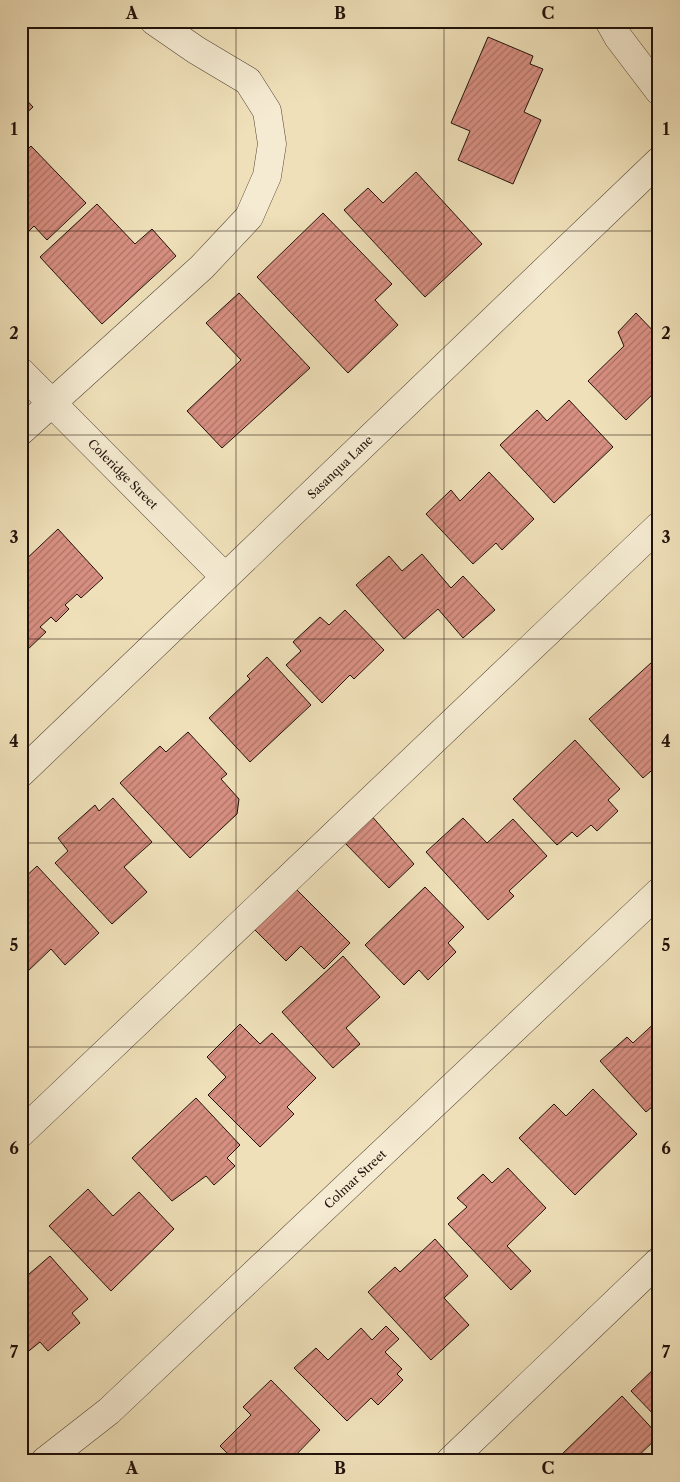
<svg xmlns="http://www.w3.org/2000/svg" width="680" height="1482" viewBox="0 0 680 1482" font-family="'Libre Caslon Text',serif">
<defs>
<pattern id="building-hatch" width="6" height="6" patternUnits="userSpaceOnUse" patternTransform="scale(1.25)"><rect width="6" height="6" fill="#d78f81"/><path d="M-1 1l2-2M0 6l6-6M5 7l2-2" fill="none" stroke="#ae7368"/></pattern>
</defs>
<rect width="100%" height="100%" fill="#efe0b9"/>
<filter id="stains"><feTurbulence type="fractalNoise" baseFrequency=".004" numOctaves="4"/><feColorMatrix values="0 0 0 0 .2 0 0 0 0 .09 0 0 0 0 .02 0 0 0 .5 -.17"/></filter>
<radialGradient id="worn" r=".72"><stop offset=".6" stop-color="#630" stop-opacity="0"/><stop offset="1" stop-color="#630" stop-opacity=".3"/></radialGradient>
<path fill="url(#building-hatch)" stroke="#21120a" d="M433,21H450L438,29Z
M488,37L533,56L530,64L543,69L524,112L541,120L513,184L458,160L470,131L451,123Z
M21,94L33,107L21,118Z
M31,146L86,203L47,240L34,226L24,236L21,233V156Z
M416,172L482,244L425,297L344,210L368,188L383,203Z
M97,204L135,244L152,229L176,256L102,324L40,257Z
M323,213L392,284L375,300L398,325L348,373L257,277Z
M239,293L310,368L222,448L187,411L241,360L206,323Z
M636,313L659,337V388L626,420L588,381L624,346L618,332Z
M569,400L613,447L554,503L500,445L537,410L547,421Z
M489,472L534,519L502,550L496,543L473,564L426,514L451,490L460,501Z
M58,529L103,578L81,598L77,594L65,605L69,609L56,622L51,617L40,627L46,632L25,652L21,647V564Z
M422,554L451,588L463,576L495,610L463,638L438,609L404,639L356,585L389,556L402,571Z
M345,610L384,650L354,679L350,675L322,703L286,665L301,651L293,642L320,617L329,625Z
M267,657L311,705L250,762L209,718L250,679L247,676Z
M652,662L659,669V764L643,778L589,719Z
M188,732L227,774L221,779L239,799L237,814L190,858L120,783L160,746L166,752Z
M575,740L620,789L608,800L618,811L597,831L591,825L577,837L572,832L557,845L513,799Z
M113,798L152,842L124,867L147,892L112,924L55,863L68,851L58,838L95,805L99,811Z
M369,813L414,864L389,888L342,840Z
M463,818L487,843L513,819L547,856L509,891L514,896L488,920L426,852Z
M37,866L99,933L65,965L51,949L26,973L21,968V881Z
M425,887L464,927L448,943L456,952L428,980L419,970L404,985L365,945Z
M295,888L350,943L324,969L301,946L286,961L254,929Z
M343,956L380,997L346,1028L360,1044L333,1068L282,1012Z
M659,1019V1101L646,1112L600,1061L627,1037L633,1043Z
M240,1024L260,1044L272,1033L316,1078L287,1107L294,1114L260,1147L208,1095L226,1077L207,1057Z
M593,1089L637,1134L575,1195L519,1138L554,1104L566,1116Z
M196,1098L240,1145L227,1158L235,1166L214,1185L206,1176L172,1201L132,1158Z
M508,1168L546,1208L507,1246L531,1271L511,1290L448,1224L467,1207L457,1198L483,1174L492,1183Z
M88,1189L113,1216L139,1192L174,1229L111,1291L49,1226Z
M435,1239L468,1276L444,1298L469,1325L431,1360L368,1292L395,1267L400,1272Z
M50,1256L88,1299L72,1313L80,1323L48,1351L40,1342L25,1354L21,1350V1281Z
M386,1326L399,1339L385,1352L402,1369L397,1374L403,1380L378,1405L371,1398L347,1421L294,1368L316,1348L328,1360L361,1328L372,1340Z
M658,1365H659V1420L631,1391Z
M271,1380L320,1430L290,1461H235L220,1446L251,1415L243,1407Z
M622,1396L659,1436L633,1461H565L560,1456Z"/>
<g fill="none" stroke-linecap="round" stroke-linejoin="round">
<g stroke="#544636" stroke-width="29">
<path id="minor" d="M609,21L618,37L659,91
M21,372L225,577
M21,431L202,267L249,217L267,176L272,144L267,111L248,81L196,50L154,21
M21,773L659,161
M21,1133L659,526
M45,1461L109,1411L659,892
M450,1461L659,1261"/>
</g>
<use href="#minor" stroke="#f5ebd2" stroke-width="28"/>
</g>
<path fill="none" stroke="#21120a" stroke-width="1" stroke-opacity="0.55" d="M236,21V1461M444,21V1461M21,231H659M21,435H659M21,639H659M21,843H659M21,1047H659M21,1251H659"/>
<g text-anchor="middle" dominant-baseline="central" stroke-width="4.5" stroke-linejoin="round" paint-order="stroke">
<g font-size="12" fill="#21120a" stroke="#f5ebd2">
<text transform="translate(340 467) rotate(-44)">Sasanqua Lane</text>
<text transform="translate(123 474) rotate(45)">Coleridge Street</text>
<text transform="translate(355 1179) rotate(-43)">Colmar Street</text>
</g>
</g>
<rect width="680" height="1482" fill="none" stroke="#efe0b9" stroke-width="55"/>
<rect x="28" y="28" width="624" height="1426" fill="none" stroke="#21120a" stroke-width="2"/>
<g font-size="16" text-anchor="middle" font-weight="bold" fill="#21120a">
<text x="132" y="19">A</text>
<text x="340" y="19">B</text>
<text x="548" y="19">C</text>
<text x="14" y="135">1</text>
<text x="666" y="135">1</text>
<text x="14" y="339">2</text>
<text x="666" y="339">2</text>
<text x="14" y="543">3</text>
<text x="666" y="543">3</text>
<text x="14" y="747">4</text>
<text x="666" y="747">4</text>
<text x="14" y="951">5</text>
<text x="666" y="951">5</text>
<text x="14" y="1154">6</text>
<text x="666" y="1154">6</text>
<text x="14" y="1358">7</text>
<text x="666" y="1358">7</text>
<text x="132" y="1474">A</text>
<text x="340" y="1474">B</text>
<text x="548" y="1474">C</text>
</g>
<rect width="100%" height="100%" filter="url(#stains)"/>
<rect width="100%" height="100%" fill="url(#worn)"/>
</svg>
